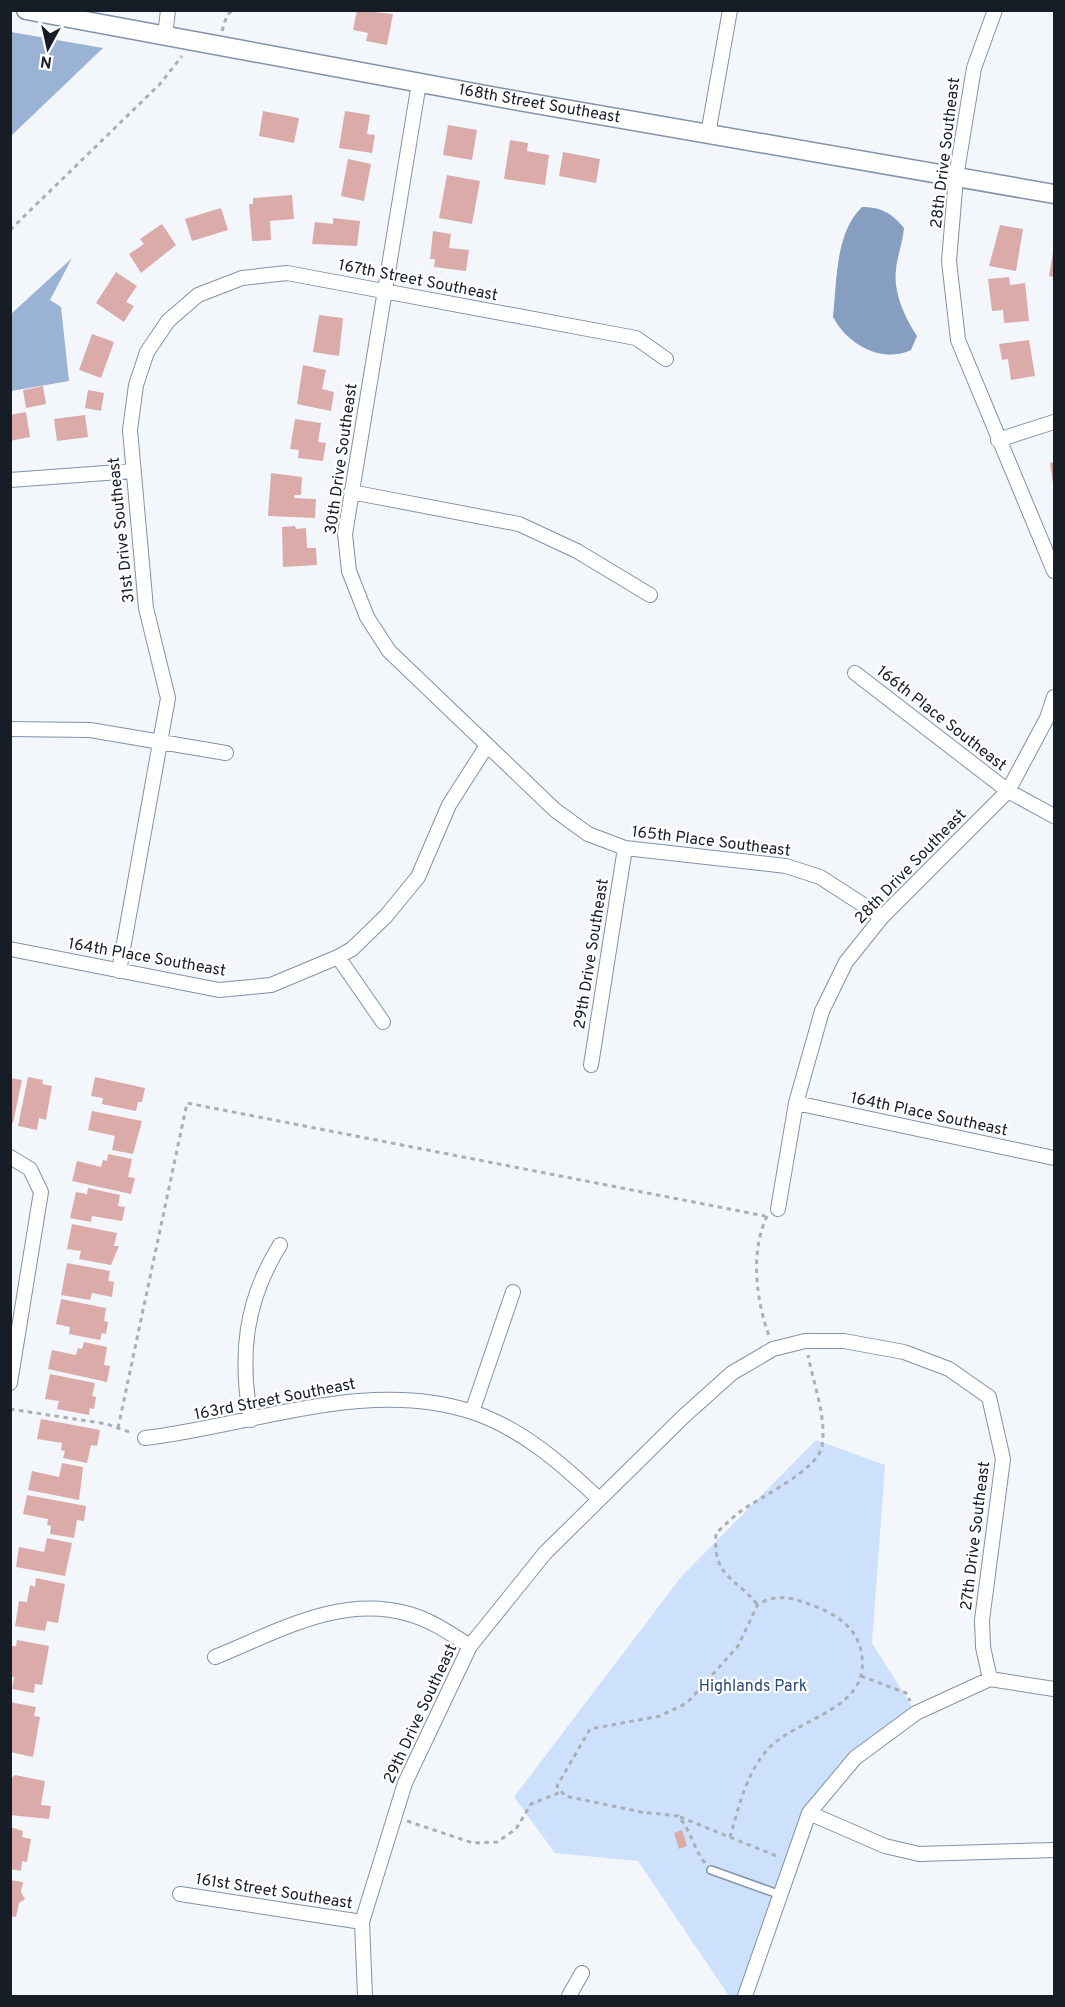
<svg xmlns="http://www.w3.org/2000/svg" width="1065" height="2007" viewBox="0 0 1065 2007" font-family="Overpass,sans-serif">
<rect width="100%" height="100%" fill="#f3f7fc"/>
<path fill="#cde1fc" d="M816,1440L885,1465L872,1643L916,1713L855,1758L809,1813L745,1996H729L638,1861L555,1853L514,1797L681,1577Z"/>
<path fill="#9ab2d4" d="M11,32L103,48L11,136L10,32Z
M72,258L50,300L61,307L69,381L11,391V314Z"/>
<path fill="#869ebf" d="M862,207C881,207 892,213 904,228C903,242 897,256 896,270C893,292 905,318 917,336L911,350C882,364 847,344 833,317C837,281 835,233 862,207Z"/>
<path fill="#daaba9" d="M357,10L393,14L387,45L366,41L368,33L353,30Z
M263,111L299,118L294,143L259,136Z
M345,111L370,115L367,134L375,135L372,153L339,148Z
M448,125L477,130L472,160L443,155Z
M510,140L528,143L527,151L549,155L545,185L504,179Z
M563,152L600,159L596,183L559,176Z
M348,159L371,164L364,201L341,196Z
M447,175L480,181L472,224L439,218Z
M292,195L294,219L270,221L271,240L252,241L249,204H253V198Z
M221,208L228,230L192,241L185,219Z
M333,218L360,221L357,246L312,244L315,222L333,224Z
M162,224L176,245L141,273L129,254L144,244L140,239Z
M1000,225L1023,229L1016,271L989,266Z
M433,231L451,234L449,248L469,250L466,271L434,267L435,259H430Z
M1053,252H1054V277L1049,276Z
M116,272L137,286L126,302L134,306L124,322L96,303Z
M1009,277L1010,285L1025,283L1029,321L1004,323L1003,310L992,311L988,279Z
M319,315L343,318L339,356L313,352Z
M92,334L114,342L101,378L79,370Z
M1029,340L1035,376L1011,380L1008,359L1002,360L999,344Z
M303,365L326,370L322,389L334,392L331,411L297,404Z
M43,386L46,404L26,408L23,390Z
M88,390L104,393L101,411L85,408Z
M26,412L30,437L10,441V415Z
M85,415L88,437L57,441L54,419Z
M295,419L321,423L318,442L326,443L323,461L298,458L299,450L290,449Z
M1054,462V483H1053L1050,463Z
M271,473L302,477L301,495H295L294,498L316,499L315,518L268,516Z
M295,526L296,529L306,528L307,548H316L317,565L283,567L282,527Z
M28,1077L43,1080L42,1084L52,1086L46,1120L39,1118L37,1130L18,1126Z
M95,1077L145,1088L142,1102H138L136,1111L102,1104L103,1098L91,1096Z
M10,1078L22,1080L13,1123L10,1122Z
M92,1111L142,1121L133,1154L112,1150L115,1136L88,1130Z
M108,1154L132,1159L128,1177L135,1178L131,1194L72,1181L77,1161L101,1167L103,1160L107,1161Z
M88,1188L120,1195L118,1206L125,1207L122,1221L92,1216L91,1222L70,1218L76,1192L87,1194Z
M72,1224L117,1233L114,1246H119L111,1265L79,1259L81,1251L67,1249Z
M67,1263L110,1271L108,1281L114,1282L112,1297L92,1293L90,1300L61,1295Z
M61,1299L106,1308L104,1321L108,1322L106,1334L102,1333L100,1340L69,1334L70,1327L56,1324Z
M84,1342L107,1347L104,1365L110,1366L107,1382L48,1369L52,1350L76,1355L78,1348L82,1349Z
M50,1374L95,1383L92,1396L96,1397L94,1409L90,1408L89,1415L57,1409L59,1401L45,1399Z
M41,1419L100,1430L97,1446L91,1445L87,1463L63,1458L65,1451L61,1450L62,1443L37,1439Z
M62,1463L83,1467L79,1500L28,1490L32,1471L59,1477Z
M27,1495L86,1506L84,1521L77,1520L74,1538L50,1534L51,1526L47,1525L48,1519L23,1514Z
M47,1538L72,1543L65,1576L16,1567L19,1547L44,1552Z
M36,1578L65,1584L58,1623L47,1621L45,1631L15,1626L19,1601L27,1602L30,1585L35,1587Z
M17,1640L49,1646L42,1685L35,1684L34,1693L12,1689L14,1677L10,1676V1653L12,1646H16Z
M10,1702L36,1707L34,1716L40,1717L33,1757L10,1752Z
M15,1775L45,1781L41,1805L51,1806L49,1819L10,1815V1779Z
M10,1827L23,1831L22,1837L31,1839L27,1862L22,1861L21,1871L10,1869Z
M682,1830L687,1846L679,1849L674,1833Z
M10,1880L23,1882L21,1892L25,1899L19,1903L16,1917L10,1916Z"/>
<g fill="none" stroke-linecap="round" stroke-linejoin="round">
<g stroke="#8192aa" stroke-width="10">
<path id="service" d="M711,1870L781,1895"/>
</g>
<g stroke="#8192aa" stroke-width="16">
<path id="minor" d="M995,10L974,68L956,177L949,261L958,340L1054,571
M165,36L168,10
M419,83L345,534L349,571L367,617L389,651L555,810L588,834L625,848L786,866L820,877L882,917
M708,134L730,10
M998,440L1054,422
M10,480L133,471
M351,492L519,524L577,551L650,595
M855,673L1008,791L1054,816
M10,729L90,730L226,753
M10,949L219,990L271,985L338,957L383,1022
M338,957L352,949L386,916L418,877L449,805L486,747
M119,971L168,698L146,608L130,430L136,385L147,352L168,321L198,295L242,278L287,273L636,338L666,359
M591,1065L625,848
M796,1103L1054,1158
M10,1157L30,1169L41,1192L10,1383
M778,1209L796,1103L822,1011L846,962L882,917L1008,791L1047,718L1054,697
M472,1412L513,1292
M251,1420C239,1356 245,1301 280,1245
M145,1438C249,1426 370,1377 472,1412C521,1428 562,1464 599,1499
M215,1657C277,1632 341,1594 409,1614C431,1620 451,1634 470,1646
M809,1813L885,1846L919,1854L1054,1850
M180,1894L362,1922
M365,1996L362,1922L405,1783L470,1646L545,1553L684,1416L732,1373L773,1349L805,1341H844L904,1352L949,1369L989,1397L1003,1459L982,1620L983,1647L990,1679
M569,1996L582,1973
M745,1996L809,1813L855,1758L916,1713L990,1679L1054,1689"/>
</g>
<g stroke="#8192aa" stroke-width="21">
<g id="tertiary">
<path id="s1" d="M26,10L502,98L1054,194"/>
</g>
</g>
<path stroke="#aaafb5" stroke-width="3" stroke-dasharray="4.5 4.5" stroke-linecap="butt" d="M222,31L227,15L233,10
M10,230L160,84L182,56
M767,1216C750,1253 756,1299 769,1336
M10,1409L107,1424L132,1433
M118,1428L187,1103L765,1216
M757,1604C733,1575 713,1578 716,1533C724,1526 732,1518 741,1511C760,1497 818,1470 822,1446C827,1418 813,1382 808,1355
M861,1676L906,1693L910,1701
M680,1817L779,1857
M407,1821L473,1843L497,1842L516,1829L531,1804L561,1792
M705,1863C693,1848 691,1830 678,1816L641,1812L565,1796L557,1786L590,1729L660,1716L687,1703L738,1646L758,1604C779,1593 793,1598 814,1606C836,1614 856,1627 861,1651C874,1710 797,1717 768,1749C746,1773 739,1807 730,1837"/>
<use href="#service" stroke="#fff" stroke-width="7"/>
<use href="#minor" stroke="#fff" stroke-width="14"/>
<use href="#tertiary" stroke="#fff" stroke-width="18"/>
</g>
<g text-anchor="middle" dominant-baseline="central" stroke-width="4.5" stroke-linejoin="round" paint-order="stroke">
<g font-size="16" fill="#161d26" stroke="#fff">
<text stroke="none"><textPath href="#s1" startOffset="522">168th Street Southeast</textPath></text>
<text transform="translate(946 153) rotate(-83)">28th Drive Southeast</text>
<text transform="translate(418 281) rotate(11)">167th Street Southeast</text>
<text transform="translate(342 459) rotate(-82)">30th Drive Southeast</text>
<text transform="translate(122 530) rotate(-96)">31st Drive Southeast</text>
<text transform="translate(941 719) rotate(38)">166th Place Southeast</text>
<text transform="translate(711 842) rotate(7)">165th Place Southeast</text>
<text transform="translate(911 867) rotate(-46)">28th Drive Southeast</text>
<text transform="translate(592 954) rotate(-81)">29th Drive Southeast</text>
<text transform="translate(147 958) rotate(10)">164th Place Southeast</text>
<text transform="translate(929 1115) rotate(12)">164th Place Southeast</text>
<text transform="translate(275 1400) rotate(-11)">163rd Street Southeast</text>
<text transform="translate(976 1536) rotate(-83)">27th Drive Southeast</text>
<text transform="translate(421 1714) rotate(-65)">29th Drive Southeast</text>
<text transform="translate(274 1892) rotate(9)">161st Street Southeast</text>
</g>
<g font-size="16" fill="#274976" stroke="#fff">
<text x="753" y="1687">Highlands Park</text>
</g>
</g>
<rect width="1065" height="2007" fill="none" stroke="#161d26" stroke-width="24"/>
<g transform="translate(48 48) rotate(188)" stroke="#ffffff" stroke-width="4.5" paint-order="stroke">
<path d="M0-4.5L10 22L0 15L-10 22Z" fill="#161d26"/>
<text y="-9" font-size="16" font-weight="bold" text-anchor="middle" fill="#161d26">N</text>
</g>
</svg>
